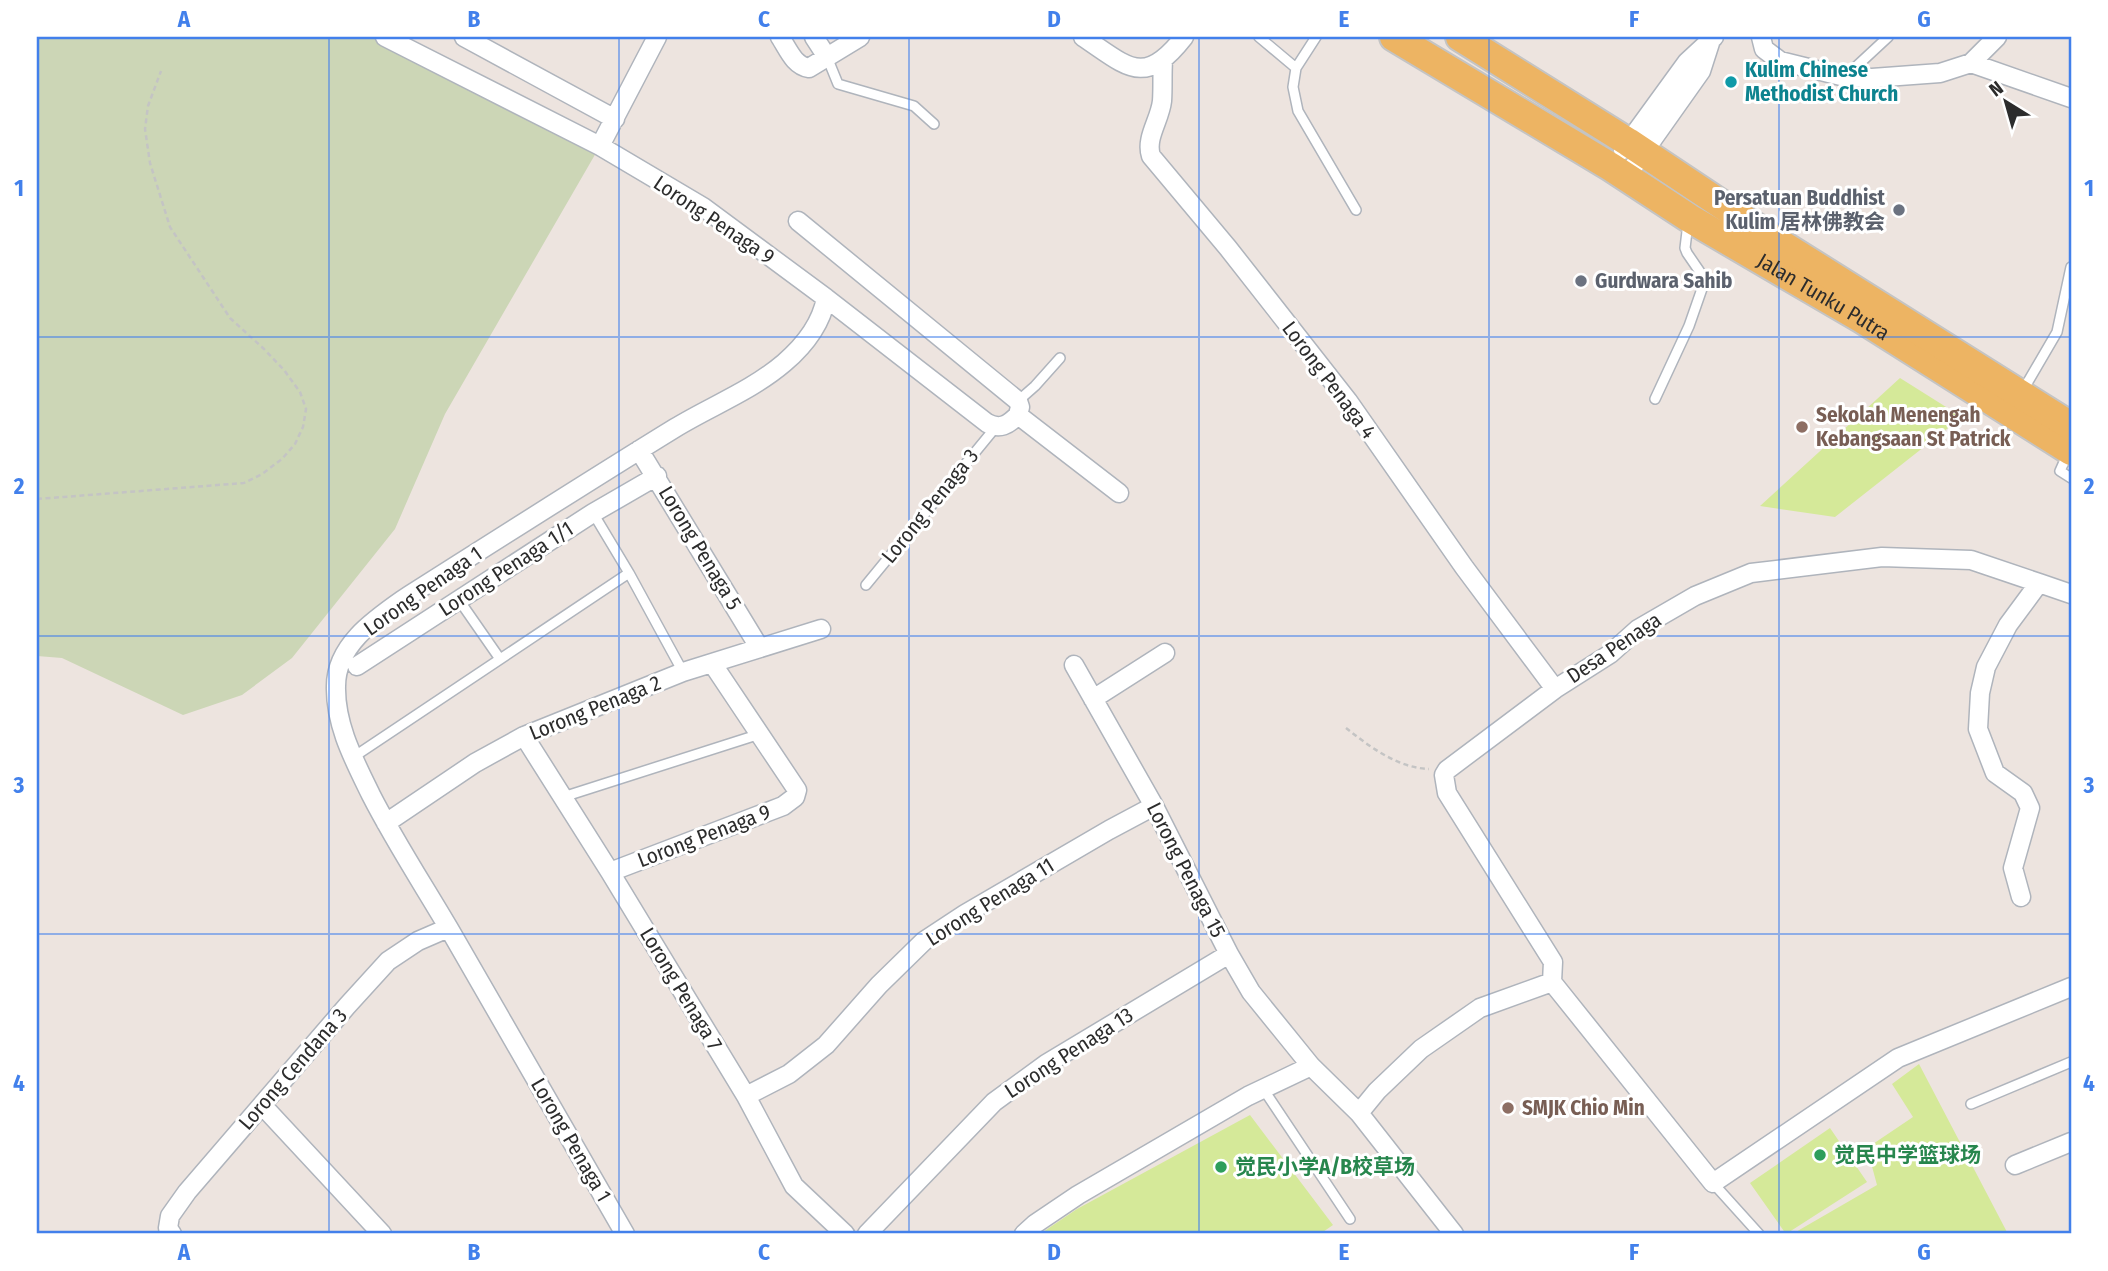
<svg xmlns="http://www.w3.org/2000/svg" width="2108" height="1271" viewBox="0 0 2108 1271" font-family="'Fira Sans Condensed','Noto Sans SC',sans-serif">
<rect width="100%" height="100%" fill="#ede4df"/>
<path fill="#ccd6b6" d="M37,37H385L600,146L445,414L395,529L292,658L242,695L183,715L62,658L37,656Z"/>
<path fill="#d5e999" d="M1900,378L1962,417L1835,517L1760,506Z
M1919,1064L2008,1234H1795L1794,1233L1877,1185L1867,1148L1913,1117L1892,1084Z
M1250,1115L1333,1225L1320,1234H1040L1077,1209Z
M1830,1128L1867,1182L1786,1234L1750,1183Z"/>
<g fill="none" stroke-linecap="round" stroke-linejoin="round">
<g stroke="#afb4bc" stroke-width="12">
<path id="service" d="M1259,37L1296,68
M1316,37L1296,68L1293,87L1298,111L1356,210
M827,57L838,84L914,106L934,124
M1846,76L1888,37
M2022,392L2057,332L2071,267
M1655,399L1689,326L1704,283L1700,272L1687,253L1685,248L1688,223
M1018,401L1035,386L1060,358
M2068,453L2060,471L2071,478
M593,513L629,573L683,672
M866,585L995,428
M459,600L500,659
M352,758L629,573
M563,797L760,734
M1264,1090L1350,1219
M1971,1104L2071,1062
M1713,1183L1759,1234"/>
</g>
<g stroke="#afb4bc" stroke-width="21">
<path id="minor" d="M385,37L600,146L703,207L826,298L987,423C1000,430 1008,425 1018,415
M464,37L615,119
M780,37C788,49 794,66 809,68L860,37
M814,37L827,57
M1083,37C1128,67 1144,88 1184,37
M1761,37L1764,49L1780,61L1845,77L1872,78L1940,73L1971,63L1997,37
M1163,61C1162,74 1163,88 1162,101C1160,120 1145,138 1151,156L1228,248L1348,401L1464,567L1555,689
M1971,63L2071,98
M600,146L657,37
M1623,150L1687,62L1714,37
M1626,177L1701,71L1710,43
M798,221L1018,401L1020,407L1018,415
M1018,415L1119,493
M639,450L759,647
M1074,665L1154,806L1229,954L1251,992L1311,1066L1359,1113L1454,1234
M357,666L593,513L657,476
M1093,699L1165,653
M524,736L610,872L746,1096L794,1186L845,1234
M386,823L475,763L524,736L683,672L821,629
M610,872L783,806L795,797L797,790L712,663
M2021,897L2013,868L2030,808L2023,793L1995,773L1978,729L1980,693L1986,667L2008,625L2039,583L2071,594
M1552,982L1553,962L1447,793L1444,775L1447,770L1555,689L1610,654L1638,629L1695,596L1751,573L1882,557L1971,560L2039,583
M1552,982L1713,1183L1898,1058L2071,987
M746,1096L789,1074L826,1045L879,985L924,941L965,914L1109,830L1154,806
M262,1105L382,1234
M1359,1113L1377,1091L1421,1049L1480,1008L1552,982
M2015,1165L2071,1142
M172,1234L168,1228L170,1216L187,1192L347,1006L388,961L418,941L448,928
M625,1234C567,1134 509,1033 451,932C424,886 395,842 371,795C354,760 335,725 336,686C336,645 375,619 405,598C495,541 584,484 675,428C711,406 751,391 784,363C805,345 821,325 826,298
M867,1234L994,1102L1046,1064L1229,954
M1024,1234L1035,1224L1078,1195L1248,1096L1311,1066"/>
</g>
<g stroke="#c4c4c4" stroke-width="32">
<g id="primary">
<path id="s1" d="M1394,37L1611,167L1689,218L1862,319L2071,451"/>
<path d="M1460,37L1628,142L1781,244L2071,426"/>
</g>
</g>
<path stroke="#c4c4c4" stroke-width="2.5" stroke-dasharray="5 3.5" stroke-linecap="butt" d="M37,499L244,483L262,474L282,459L295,444L303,427L306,409L300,392L284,370L264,349L230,318L170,227L150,163L145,129L148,106L161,71
M1346,728C1370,747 1398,768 1429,769"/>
<use href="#service" stroke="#fff" stroke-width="9"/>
<use href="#minor" stroke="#fff" stroke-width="18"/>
<use href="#primary" stroke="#edb463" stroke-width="28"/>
</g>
<path fill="none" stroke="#4280eb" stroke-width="2" stroke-opacity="0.55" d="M329,37V1234M619,37V1234M909,37V1234M1199,37V1234M1489,37V1234M1779,37V1234M37,337H2071M37,636H2071M37,934H2071"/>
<circle fill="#0f9aa8" stroke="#fff" stroke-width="2.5" cx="1731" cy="82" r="7"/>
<g fill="#6b7280" stroke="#fff" stroke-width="2.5">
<circle cx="1899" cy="210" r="7"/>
<circle cx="1581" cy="281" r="7"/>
</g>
<g fill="#8d6e63" stroke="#fff" stroke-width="2.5">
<circle cx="1802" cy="427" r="7"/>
<circle cx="1508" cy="1108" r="7"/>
</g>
<g fill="#2e9e5b" stroke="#fff" stroke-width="2.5">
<circle cx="1820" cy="1155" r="7"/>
<circle cx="1221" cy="1167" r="7"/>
</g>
<g text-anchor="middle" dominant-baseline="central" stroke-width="6" stroke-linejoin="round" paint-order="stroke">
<g font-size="21" font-weight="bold" fill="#0d838f" stroke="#fff" text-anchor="start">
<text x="1745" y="70">Kulim Chinese<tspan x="1745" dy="24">Methodist Church</tspan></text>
</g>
<g font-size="21" font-weight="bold" fill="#5b616d" stroke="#fff" text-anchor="end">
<text x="1885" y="198">Persatuan Buddhist<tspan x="1885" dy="24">Kulim 居林佛教会</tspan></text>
<text x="1595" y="281" text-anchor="start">Gurdwara Sahib</text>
</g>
<g font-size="21" fill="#2c2c2c" stroke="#fff">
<text transform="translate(714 220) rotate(34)">Lorong Penaga 9</text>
<text stroke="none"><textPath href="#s1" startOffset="502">Jalan Tunku Putra</textPath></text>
<text transform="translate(1329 380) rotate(53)">Lorong Penaga 4</text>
<text transform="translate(930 506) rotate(-51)">Lorong Penaga 3</text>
<text transform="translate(700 548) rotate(59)">Lorong Penaga 5</text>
<text transform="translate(506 569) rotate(-33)">Lorong Penaga 1/1</text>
<text transform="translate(423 591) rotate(-35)">Lorong Penaga 1</text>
<text transform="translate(1614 648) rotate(-34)">Desa Penaga</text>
<text transform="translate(595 708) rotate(-22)">Lorong Penaga 2</text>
<text transform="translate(704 836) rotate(-21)">Lorong Penaga 9</text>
<text transform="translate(1186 870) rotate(63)">Lorong Penaga 15</text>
<text transform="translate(990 902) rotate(-32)">Lorong Penaga 11</text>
<text transform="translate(681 989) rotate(59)">Lorong Penaga 7</text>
<text transform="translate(1069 1053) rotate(-33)">Lorong Penaga 13</text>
<text transform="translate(293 1069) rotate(-49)">Lorong Cendana 3</text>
<text transform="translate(571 1140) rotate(60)">Lorong Penaga 1</text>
</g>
<g font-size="21" font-weight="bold" fill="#785e54" stroke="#fff" text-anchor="start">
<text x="1816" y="415">Sekolah Menengah<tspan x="1816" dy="24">Kebangsaan St Patrick</tspan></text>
<text x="1522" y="1108">SMJK Chio Min</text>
</g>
<g font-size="21" font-weight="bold" fill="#27864d" stroke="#fff" text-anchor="start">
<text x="1834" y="1155">觉民中学篮球场</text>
<text x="1235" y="1167">觉民小学A/B校草场</text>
</g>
</g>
<rect width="2108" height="1271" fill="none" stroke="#ffffff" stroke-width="77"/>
<g transform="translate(2006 102) rotate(323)" stroke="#ffffff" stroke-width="5" paint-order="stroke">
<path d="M0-5L12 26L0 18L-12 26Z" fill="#2c2c2c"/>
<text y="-10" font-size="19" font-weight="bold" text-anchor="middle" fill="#2c2c2c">N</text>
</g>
<rect x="38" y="38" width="2032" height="1194" fill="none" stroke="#4280eb" stroke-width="2.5"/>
<g font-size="23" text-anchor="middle" font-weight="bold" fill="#4280eb">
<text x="184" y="27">A</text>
<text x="474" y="27">B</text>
<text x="764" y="27">C</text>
<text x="1054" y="27">D</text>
<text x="1344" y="27">E</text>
<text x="1634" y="27">F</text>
<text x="1924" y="27">G</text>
<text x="19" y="196">1</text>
<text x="2089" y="196">1</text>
<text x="19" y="494">2</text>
<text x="2089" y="494">2</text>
<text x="19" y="793">3</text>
<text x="2089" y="793">3</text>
<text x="19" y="1091">4</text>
<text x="2089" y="1091">4</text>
<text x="184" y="1260">A</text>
<text x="474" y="1260">B</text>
<text x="764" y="1260">C</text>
<text x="1054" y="1260">D</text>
<text x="1344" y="1260">E</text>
<text x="1634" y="1260">F</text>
<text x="1924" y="1260">G</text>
</g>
</svg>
